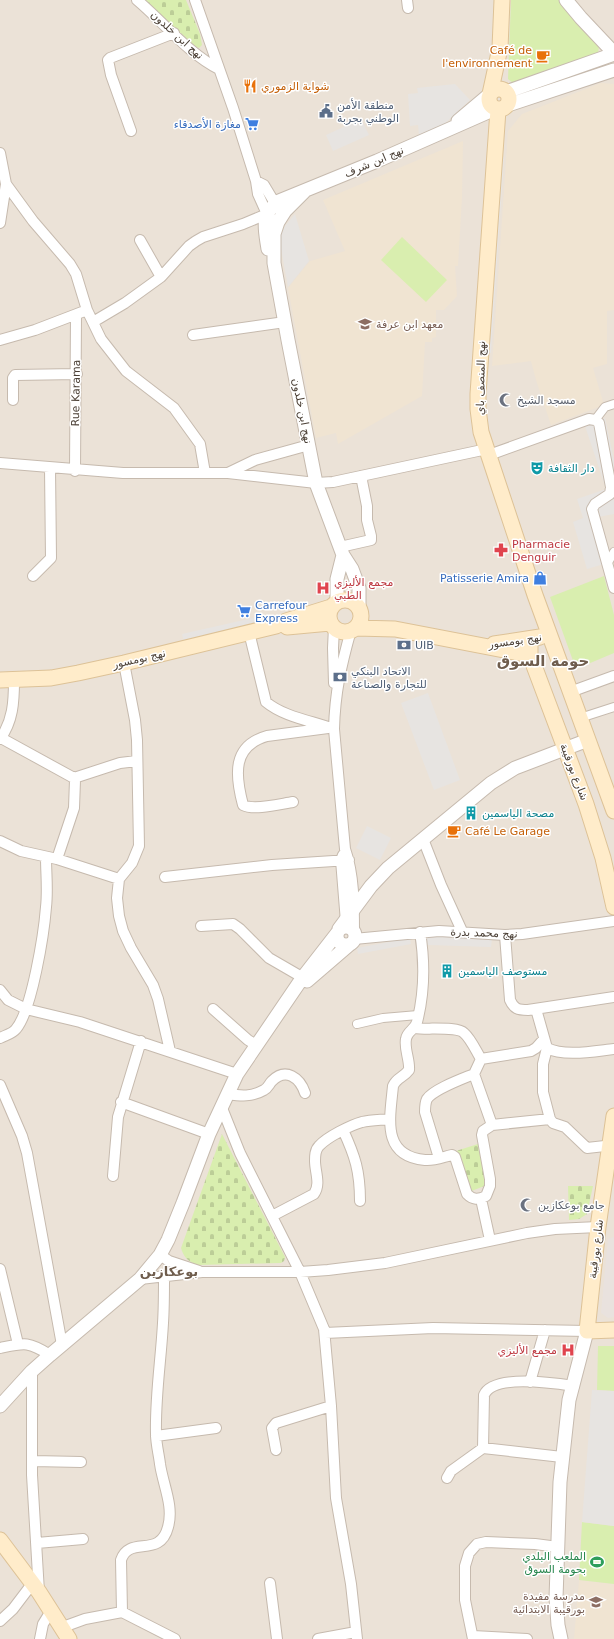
<svg xmlns="http://www.w3.org/2000/svg" width="614" height="1639" viewBox="0 0 614 1639" font-family="'DejaVu Sans',Cairo,sans-serif">
<defs>
<pattern id="cemetery-stones" width="16" height="16" patternUnits="userSpaceOnUse"><rect width="16" height="16" fill="#d9eeaf"/><path d="M2 7V4a2 2 0 0 1 4 0v3zM10 15v-3a2 2 0 0 1 4 0v3z" fill="#bccd97"/></pattern>
</defs>
<rect width="100%" height="100%" fill="#f6f1e9"/>
<path fill="#ebe2d7" d="M0,0H614V1639H0Z"/>
<path fill="#e9e2de" d="M614,1237V1317L608,1318L601,1313L608,1239Z"/>
<path fill="#f0e4d2" d="M601,83L614,84V310L607,311V364L593,368L604,405L551,425L536,380L531,361L492,366L508,131L522,114Z
M463,141L462,197L458,266H455L457,296L444,310H436V337L432,338V342H425L422,396L338,444L336,433L316,438L288,288L310,261L345,251L323,200Z
M579,1580L614,1584V1639H574Z"/>
<path fill="#d9eeaf" d="M511,0H559L599,46L598,54L514,84L508,79Z
M402,237L447,280L426,302L381,260Z
M604,576L614,615V653L576,669L550,597Z
M598,1346H614V1391L597,1390Z
M582,1522L614,1526V1584L579,1580Z"/>
<path fill="url(#cemetery-stones)" d="M144,0H186L200,34L202,45L199,48L196,47Z
M222,1134L285,1257L284,1261L281,1263L197,1265C188,1261 184,1258 181,1248Z
M481,1143L487,1185L469,1192L456,1151Z
M568,1186H593L587,1214L579,1219L569,1220Z"/>
<path fill="#e7e4e1" d="M455,84L470,100L435,133L419,135L418,125L410,126L408,94L418,93L417,88Z
M361,119L369,135L333,151L326,135Z
M497,156L504,157L491,353L484,352Z
M295,214L309,261L288,287L279,238L285,226Z
M605,418L614,460V514L598,517L611,562L587,569L573,522L583,518L577,499L606,489L585,426Z
M318,604L320,610L184,642L182,634L257,617L258,621Z
M428,693L460,780L434,790L401,703Z
M367,826L391,838L380,860L356,848Z
M427,936L492,939L491,947L427,945Z
M410,938L411,944L358,954L357,948Z
M592,1390L614,1391V1526L582,1522Z"/>
<g fill="none" stroke-linecap="round" stroke-linejoin="round">
<g stroke="#c6baae" stroke-width="10">
<path id="pedestrian" d="M595,420L605,407L614,404
M607,564L614,552
M580,718L614,707
M357,1024L383,1018L418,1015"/>
</g>
<g stroke="#c6baae" stroke-width="12">
<path id="minor" d="M137,0C163,22 190,55 219,69
M195,0L233,108L256,181L258,194L267,214L271,218
M407,0L408,8
M131,131L111,75L108,60L110,58L174,33
M0,153L6,184L33,221L70,264L76,274L87,310L101,339L126,371L174,408L200,444L205,473
M256,181L264,185L279,210
M0,223L6,184
M140,240L161,277
M93,322L125,303L161,277L189,246L196,241L203,237L243,224L267,214
M193,335L285,322
M0,340L35,330L82,312
M13,400V378L15,375L77,374
M489,455L589,419L595,420L599,423L611,487L610,494L595,504L592,509L614,588
M0,463L123,473H228L316,483L333,482L487,449
M75,471L76,315
M228,473L255,460L309,445
M340,547L371,540V536L367,520V506L361,476
M33,576L51,558L50,468
M334,627L333,648L334,683
M249,632L266,702C284,717 312,721 334,729L345,849C354,875 354,904 354,932
M124,663L135,720L137,740L139,846L132,863L119,879L117,898L119,916L123,931L131,948L153,985L158,999L170,1051
M570,692L614,676
M334,729C335,692 341,666 351,630
M1,738L74,778L75,780L74,808L57,859
M0,739C13,721 14,702 14,680
M74,778L120,763L137,761
M293,802C280,804 254,811 243,805C235,775 232,746 267,736L328,728
M423,839L441,885L462,931
M0,841L21,851L57,859L119,879
M343,855L341,860L346,922
M165,877L272,865L349,860
M201,926L233,924L240,929L269,958L307,980
M420,932C425,963 425,991 417,1022C415,1030 407,1031 406,1039C404,1049 410,1060 409,1070C404,1077 396,1078 393,1086C390,1118 381,1156 425,1160C434,1161 443,1157 452,1155L455,1157L467,1194C473,1200 478,1200 486,1196L490,1186V1179L482,1135L483,1131L492,1125L550,1119
M505,935L510,1000C514,1009 518,1010 528,1010L614,997
M354,939L439,931L505,935L522,934L614,921
M0,990L8,1000L26,1009L80,1022L237,1074
M213,1009L248,1040L256,1045
M536,1009L547,1048L543,1064V1092L550,1119L553,1123L565,1127L587,1148L614,1145
M415,1028C426,1030 457,1026 464,1033C471,1039 476,1051 481,1059
M0,1038C6,1035 12,1034 16,1029C32,1010 44,933 46,907C48,890 46,874 46,857
M547,1048C564,1057 595,1051 614,1049
M474,1074L492,1125
M0,1085L22,1136L27,1153L62,1345
M228,1094C241,1096 252,1097 264,1090C268,1088 269,1084 272,1081C286,1067 300,1078 305,1093
M121,1102L209,1134
M222,1108L240,1153L300,1272L324,1329L331,1406L336,1498L351,1584L357,1639
M343,1130C355,1156 360,1171 360,1201
M439,1158L425,1112C425,1107 425,1103 427,1099C434,1089 462,1079 474,1074L481,1059L531,1051L536,1048L544,1039
M113,1176L118,1117L141,1041
M481,1199L490,1240
M272,1216L314,1194C321,1184 315,1172 315,1161C315,1156 315,1150 319,1146C327,1137 351,1125 362,1122C371,1120 381,1120 390,1119
M160,1255L169,1261L199,1271
M0,1269L18,1344
M140,1279L202,1272H300L328,1270L385,1263L527,1233L555,1229L598,1227
M325,1333L433,1328L587,1331
M0,1348C24,1343 28,1341 50,1355
M32,1371V1475L39,1592
M530,1382L545,1330
M156,1436L216,1428
M483,1448L562,1457
M276,1450L272,1428L276,1423L331,1406
M33,1461L81,1462
M447,1478L451,1471L483,1448L484,1395C493,1374 554,1383 574,1386
M37,1543L83,1539
M270,1583L277,1639
M122,1612L121,1560C129,1535 160,1559 168,1527C174,1506 163,1485 160,1464C159,1455 156,1444 156,1434C155,1397 161,1360 163,1323C164,1308 164,1292 164,1277
M0,1621L13,1609L32,1584
M63,1627L85,1619L122,1612L175,1639
M473,1636L527,1639
M40,1639L43,1624L51,1611
M318,1639L356,1632
M473,1639L465,1600V1566L469,1553L477,1544L486,1542L535,1544L558,1547"/>
</g>
<g stroke="#c6baae" stroke-width="15">
<path id="tertiary" d="M566,0L581,18L614,53
M506,92L614,54
M508,105L614,70
M458,121L490,94
M304,192L285,211L278,222L274,234V263L288,340L316,483L343,555L352,569L359,588V608
M268,249C265,229 260,214 279,201L377,161L495,109
M337,601V579L343,555
M337 936a9 9 0 1 1 18 0a9 9 0 1 1-18 0Z
M339,929L371,886L388,868L491,783L515,768L588,740
M307,981L350,944
M0,1406L32,1371L50,1355L140,1279L160,1255L168,1240L183,1203L209,1134L237,1074L303,977L338,932
M561,1639L558,1625L556,1598L560,1482L569,1400L587,1331"/>
</g>
<g stroke="#ddc297" stroke-width="17">
<path id="secondary" d="M489 99a10 10 0 1 1 20 0a10 10 0 1 1-20 0Z
M490,94L500,48L502,0
M498,110L478,394V409L481,432L535,595L614,811
M329 616a16 16 0 1 1 32 0a16 16 0 1 1-32 0Z
M287,627L330,623
M356,628L395,629L530,655
M530,639V655L586,804L603,858L614,907
M494,644L540,637
M0,680L51,678L78,673L124,663L276,626L286,621L331,607
M614,1116L598,1227L587,1331L614,1330
M0,1540L39,1592L69,1639"/>
</g>
<use href="#pedestrian" stroke="#fff" stroke-width="8"/>
<use href="#minor" stroke="#fff" stroke-width="10"/>
<use href="#tertiary" stroke="#fff" stroke-width="13"/>
<use href="#secondary" stroke="#ffecca" stroke-width="15"/>
</g>
<defs>
<g id="cafe-bare" transform="scale(1.08)"><path d="M-5.5-4.5H6V0H3Q3 3.5 0 3.5H-2.5Q-5.5 3.5-5.5 0ZM3-3.2v2h1.7v-2ZM-6 4.5H4V6H-6Z" fill="#e8710a" stroke="#fff" stroke-width="2.5" paint-order="stroke"/></g>
<g id="restaurant-bare" transform="scale(1.08)"><path d="M-5-6h1v4h1v-4h1v4h1v-4h1v5L-1.5 .5V6h-2V.5L-5-1ZM5-6V6H3V1.5H1.5Q1.5-4 5-6Z" fill="#e8710a" stroke="#fff" stroke-width="2.5" paint-order="stroke"/></g>
<g id="civic-bare" transform="scale(1.08)"><path d="M-.6-6.5H3V-4.5H.6V-3L4-1V1h2V6H-6V1h2V-1L-.6-3ZM-1.2 2.5V6h2.4V2.5Z" fill="#5c6f8a" stroke="#fff" stroke-width="2.5" paint-order="stroke"/></g>
<g id="supermarket-bare" transform="scale(1.08)"><path d="M-6-5.5h2.5l.6 2H6L4.5 2H-2.5L-4.4-4H-6ZM-1.5 3.2a1.3 1.3 0 1 0 .1 0ZM3 3.2a1.3 1.3 0 1 0 .1 0Z" fill="#3f7fe0" stroke="#fff" stroke-width="2.5" paint-order="stroke"/></g>
<g id="school-bare" transform="scale(1.08)"><path d="M0-5L7-2L0 1L-7-2ZM-4 1L0 2.5L4 1V4Q0 6-4 4Z" fill="#8d6e63" stroke="#fff" stroke-width="2.5" paint-order="stroke"/></g>
<g id="mosque-bare" transform="scale(1.08)"><path d="M3.5-4.9A6 6 0 1 0 3.5 4.9A5 5 0 1 1 3.5-4.9Z" fill="#6b7280" stroke="#fff" stroke-width="2.5" paint-order="stroke"/></g>
<g id="theatre-bare" transform="scale(1.08)"><path d="M-5-5.5Q0-4 5-5.5V0Q5 5 0 6Q-5 5-5 0ZM-3.3-2.5H-1v1.5H-3.3ZM1-2.5H3.3v1.5H1ZM-2.8 1Q0 5.5 2.8 1Z" fill="#0f9aa8" stroke="#fff" stroke-width="2.5" paint-order="stroke"/></g>
<g id="pharmacy-bare" transform="scale(1.08)"><path d="M-2-6h4v4h4v4h-4v4h-4v-4h-4v-4h4Z" fill="#e0444e" stroke="#fff" stroke-width="2.5" paint-order="stroke"/></g>
<g id="shop-bare" transform="scale(1.08)"><path d="M-5-2.5h2.3a2.7 3.5 0 0 1 5.4 0H5L5.5 6h-11ZM-1.5-2.5h3a1.5 2.3 0 0 0-3 0Z" fill="#3f7fe0" stroke="#fff" stroke-width="2.5" paint-order="stroke"/></g>
<g id="hospital-bare" transform="scale(1.08)"><path d="M-5-5h3v3.5h4V-5h3V5h-3V1.5h-4V5h-3Z" fill="#e0444e" stroke="#fff" stroke-width="2.5" paint-order="stroke"/></g>
<g id="bank-bare" transform="scale(1.08)"><path d="M-6-4H6V4H-6ZM0-2.3a2.3 2.3 0 1 0 0 4.6a2.3 2.3 0 1 0 0-4.6Z" fill="#5c6f8a" stroke="#fff" stroke-width="2.5" paint-order="stroke"/></g>
<g id="building-bare" transform="scale(1.08)"><path d="M-4-6H4V6H1V3H-1V6H-4ZM-2.5-4.3h1.7v1.8h-1.7ZM.8-4.3h1.7v1.8H.8ZM-2.5-1h1.7V.8h-1.7ZM.8-1h1.7V.8H.8Z" fill="#0f9aa8" stroke="#fff" stroke-width="2.5" paint-order="stroke"/></g>
<g id="stadium-bare" transform="scale(1.08)"><path d="M0-5a6.5 5 0 1 0 0 10a6.5 5 0 1 0 0-10ZM-3.5-1.8h7v3.6h-7Z" fill="#2e9e5b" stroke="#fff" stroke-width="2.5" paint-order="stroke"/></g>
</defs>
<g fill-rule="evenodd">
<use href="#cafe-bare" x="543" y="56"/>
<use href="#restaurant-bare" x="250" y="86"/>
<use href="#civic-bare" x="326" y="111"/>
<use href="#supermarket-bare" x="252" y="124"/>
<use href="#school-bare" x="365" y="324"/>
<use href="#mosque-bare" x="506" y="400"/>
<use href="#theatre-bare" x="537" y="468"/>
<use href="#pharmacy-bare" x="501" y="550"/>
<use href="#shop-bare" x="540" y="578"/>
<use href="#hospital-bare" x="323" y="588"/>
<use href="#supermarket-bare" x="244" y="611"/>
<use href="#bank-bare" x="404" y="645"/>
<use href="#bank-bare" x="340" y="677"/>
<use href="#building-bare" x="471" y="813"/>
<use href="#cafe-bare" x="454" y="831"/>
<use href="#building-bare" x="447" y="971"/>
<use href="#mosque-bare" x="527" y="1205"/>
<use href="#hospital-bare" x="568" y="1350"/>
<use href="#stadium-bare" x="597" y="1562"/>
<use href="#school-bare" x="596" y="1602"/>
</g>
<g text-anchor="middle" dominant-baseline="central" stroke-width="3" stroke-linejoin="round" paint-order="stroke">
<g font-size="11" fill="#4b4036" stroke="#fff">
<text transform="translate(177 35) rotate(42)">نهج ابن خلدون</text>
<text transform="translate(374 162) rotate(-23)">نهج ابن شرف</text>
<text transform="translate(481 378) rotate(-89)">نهج المنصف باي</text>
<text transform="translate(76 393) rotate(-89)">Rue Karama</text>
<text transform="translate(302 411) rotate(79)">نهج ابن خلدون</text>
<text transform="translate(515 641) rotate(-8)">نهج بومسور</text>
<text transform="translate(139 659) rotate(-13)">نهج بومسور</text>
<text transform="translate(574 772) rotate(69)">شارع بورقيبة</text>
<text transform="translate(484 933) rotate(2)">نهج محمد بدرة</text>
<text transform="translate(596 1249) rotate(-83)">شارع بورقيبة</text>
</g>
<g font-size="11" fill="#c56008" stroke="#fff" text-anchor="start">
<text x="532" y="50" text-anchor="end">Café de<tspan x="532" dy="13">l'environnement</tspan></text>
<text x="261" y="86">شواية الزموري</text>
<text x="465" y="831">Café Le Garage</text>
</g>
<g font-size="11" fill="#4e5e75" stroke="#fff" text-anchor="start">
<text x="337" y="105">منطقة الأمن<tspan x="337" dy="13">الوطني بجربة</tspan></text>
<text x="415" y="645">UIB</text>
<text x="351" y="671">الاتحاد البنكي<tspan x="351" dy="13">للتجارة والصناعة</tspan></text>
</g>
<g font-size="11" fill="#366cbe" stroke="#fff" text-anchor="end">
<text x="241" y="124">مغازة الأصدقاء</text>
<text x="529" y="578">Patisserie Amira</text>
<text x="255" y="605" text-anchor="start">Carrefour<tspan x="255" dy="13">Express</tspan></text>
</g>
<g font-size="11" fill="#785e54" stroke="#fff" text-anchor="start">
<text x="376" y="324">معهد ابن عرفة</text>
<text x="585" y="1596" text-anchor="end">مدرسة مفيدة<tspan x="585" dy="13">بورقيبة الابتدائية</tspan></text>
</g>
<g font-size="11" fill="#5b616d" stroke="#fff" text-anchor="start">
<text x="517" y="400">مسجد الشيخ</text>
<text x="538" y="1205">جامع بوعكازين</text>
</g>
<g font-size="11" fill="#0d838f" stroke="#fff" text-anchor="start">
<text x="548" y="468">دار الثقافة</text>
<text x="482" y="813">مصحة الياسمين</text>
<text x="458" y="971">مستوصف الياسمين</text>
</g>
<g font-size="11" fill="#be3a42" stroke="#fff" text-anchor="start">
<text x="512" y="544">Pharmacie<tspan x="512" dy="13">Denguir</tspan></text>
<text x="334" y="582">مجمع الأليزي<tspan x="334" dy="13">الطبي</tspan></text>
<text x="557" y="1350" text-anchor="end">مجمع الأليزي</text>
</g>
<g font-size="11" fill="#27864d" stroke="#fff" text-anchor="end">
<text x="586" y="1556">الملعب البلدي<tspan x="586" dy="13">بحومة السوق</tspan></text>
</g>
<g font-size="13" font-weight="bold" fill="#6f5d4d" stroke="#fff">
<text x="169" y="1271">بوعكازين</text>
</g>
<g font-size="15" font-weight="bold" fill="#6f5d4d" stroke="#fff">
<text x="543" y="661">حومة السوق</text>
</g>
</g>
</svg>
